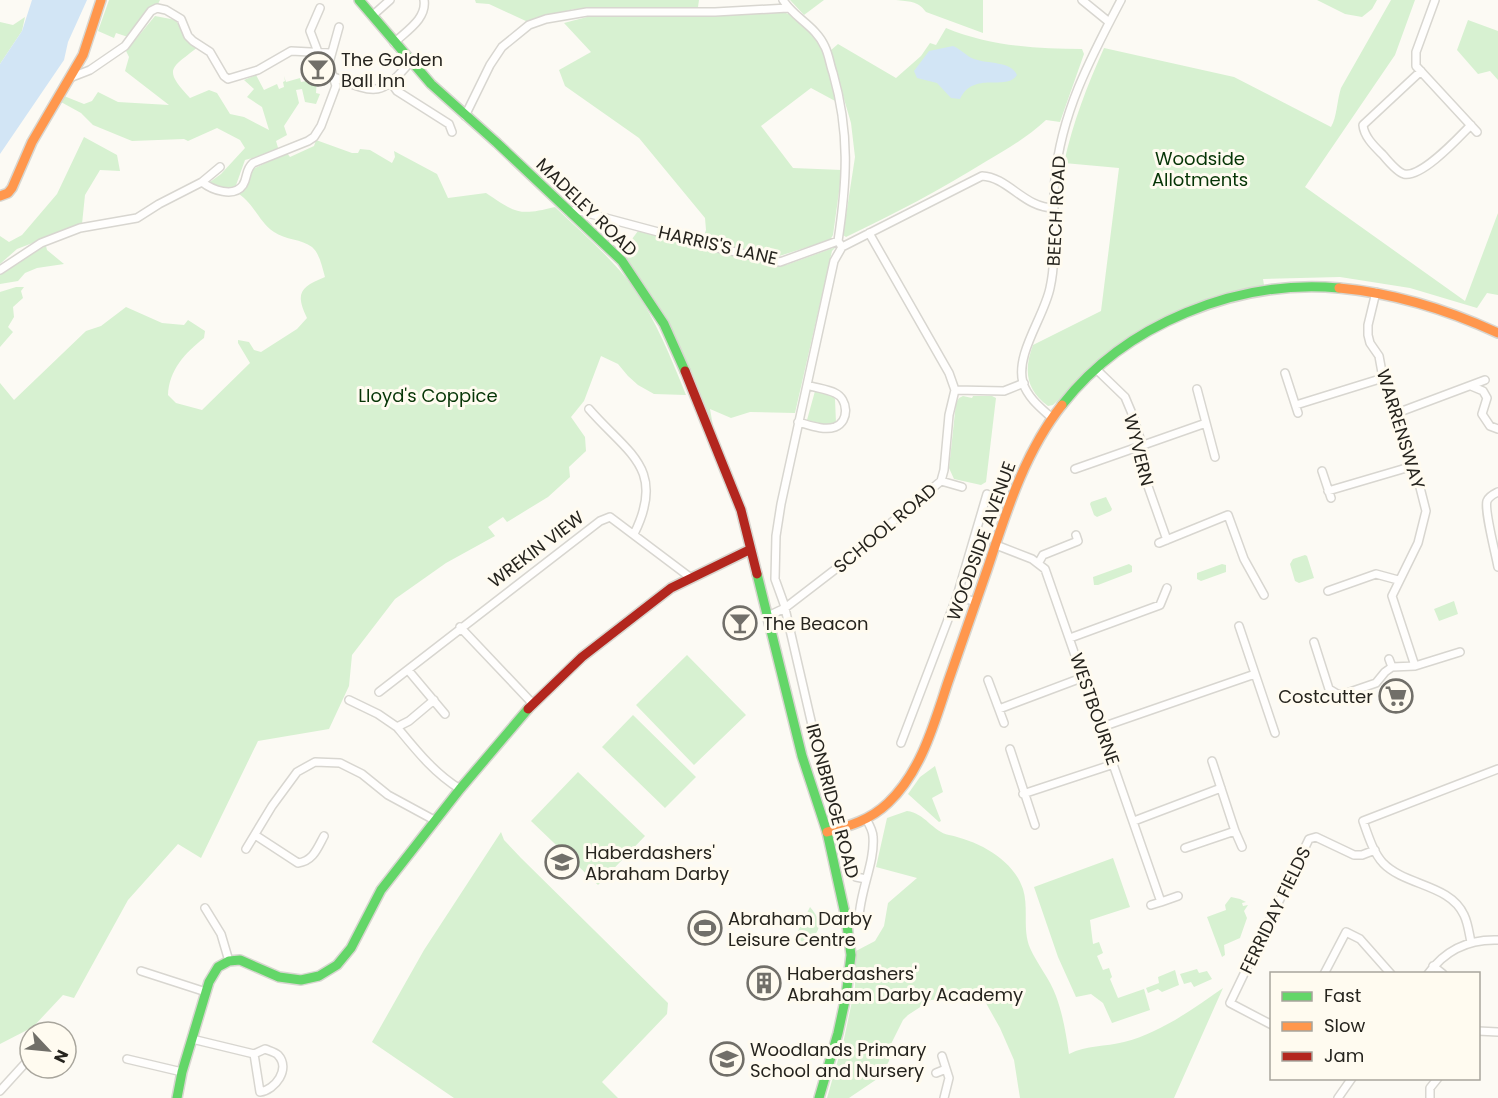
<svg xmlns="http://www.w3.org/2000/svg" width="1498" height="1098" viewBox="0 0 1498 1098" font-family="Poppins,sans-serif">
<rect width="100%" height="100%" fill="#fcfaf4"/>
<path fill="#d7f1d1" d="M109,0H160L158,4L149,8L128,37L116,33L114,38L98,31Z
M475,0H699L698,7L753,8V13C762,13 773,10 781,12C821,18 829,71 837,102L811,88L761,126L793,168L842,170L833,235L830,240L773,258L703,239L706,230L705,218L639,138L565,86L559,70L591,52L564,23L587,17L635,16L632,7L574,9L528,22L489,4L476,3Z
M790,0H824L804,15Z
M896,0H983V33L926,12C917,0 909,2 896,0Z
M1317,0H1377L1372,9L1362,17L1345,14Z
M1391,0H1415L1395,55L1305,187L1465,301L1498,213V295L1487,293L1477,308L1410,288L1340,277L1263,279L1264,285L1197,303L1113,349L1053,405L1048,406C1025,389 1024,369 1033,345L1101,311L1119,168L1064,163C1073,122 1087,86 1104,48L1234,77L1331,127C1337,117 1337,100 1341,88Z
M155,16L176,20L185,38L198,47C170,69 163,69 190,98L209,90L217,93L230,114L244,117L269,130L262,107L247,97L254,89L244,80L256,75L264,90L277,84L279,89L284,87L283,82L285,81L284,76L286,82L300,78L301,82L317,79L316,93L320,94L316,104L305,102L302,89L296,90L299,103L284,126L287,135L276,141L279,151L245,160L235,188C227,189 216,189 210,182L221,174L245,148L240,140L217,128L188,141L184,139L132,141L93,125L81,113L61,102L64,96L84,104L92,101L98,92L118,102L169,105L125,71L129,57L126,51Z
M25,17L22,31L0,64V22L13,25Z
M1468,20L1498,31V80L1490,71L1478,74L1457,50Z
M946,28C989,46 1037,49 1082,49L1084,54L1060,122L1046,120C1028,137 1007,149 985,162C940,190 894,214 846,237L843,235L855,157L851,123L830,51L838,44L896,78L921,56L930,43L936,45Z
M84,137L117,155L120,171L100,170L85,195L82,224L17,249L0,264V236L9,242L22,235L57,194Z
M316,140L352,153H358L360,149L370,150L392,163L395,157L394,151L437,174L448,198L486,193C516,213 519,216 555,207C582,233 611,257 633,287C656,320 671,358 686,395L654,394L638,385L628,376L618,364L601,356L584,401L571,417L585,437L586,451L569,467L570,477L548,497L507,522L503,517L488,527L495,536L446,563L395,599L352,655L349,686L329,729L258,741L201,858L178,844L128,900L74,998L63,995L33,1027L0,1044V383L14,400L86,331L101,326L126,307L162,323L184,325L188,320L205,331L204,338C185,353 169,370 168,395L176,403L202,410L250,363L238,343V340L249,342L254,350L261,352L297,329L307,318C295,293 300,287 325,277C322,267 320,254 312,247C302,239 285,240 274,232C259,222 254,204 239,194L247,186L251,170L287,153L290,157L314,146Z
M638,231L774,265H786L836,247L832,251L795,413L750,412L731,418L710,409L713,426L708,420L669,323L652,296L620,255Z
M46,246L47,250L64,264L37,268L25,273L18,281L0,284V274L22,258Z
M16,287H24L21,291L23,298L13,307L14,317L8,327L13,332L0,347V292Z
M815,391L832,395L835,399L836,423L825,425L807,420Z
M963,396L972,398L973,396H992L996,398L986,482L981,485L954,479L949,468L956,403L959,398Z
M1106,497L1112,509L1111,511L1097,517L1094,515L1090,504L1091,502Z
M1305,555L1307,556L1314,578L1299,583L1295,581L1290,564L1293,559Z
M1129,564L1132,566V572L1098,585H1094L1093,577Z
M1222,564L1226,565V572L1201,581L1197,579V573Z
M1454,601L1458,614L1439,621L1434,609Z
M687,655L746,715L694,765L636,705Z
M633,715L696,777L665,808L602,747Z
M935,766L943,792L932,798L941,821L939,822L908,794L920,777Z
M578,772L645,836L598,885L531,821Z
M907,811C925,813 933,832 949,835C978,841 1013,859 1023,889C1029,908 1022,929 1030,948C1037,964 1050,979 1056,996C1063,1015 1066,1034 1069,1054C1087,1045 1105,1047 1124,1042C1160,1033 1193,1009 1223,988L1174,1098H1020L1014,1060L1000,1028L982,996L931,1000L908,1015L903,1020L891,1044L889,1061L880,1077L849,1098H827L844,1039L855,987L856,951L875,941L884,926L888,903L917,878L876,867L887,818Z
M501,832L504,840L521,858L668,1003L667,1014L602,1082L618,1098H454L372,1042L424,950Z
M1113,858L1130,907L1090,920L1093,944L1099,942L1103,953L1097,956L1103,970L1109,968L1112,977L1110,979L1118,998L1144,989L1150,1010L1112,1023L1103,1003L1091,994L1076,997L1058,957L1034,887Z
M1231,897L1240,899L1246,902L1242,903L1243,906L1248,905L1244,911L1247,918L1240,938L1224,945L1225,955L1222,957L1207,917L1226,910L1225,905Z
M810,907C823,922 822,931 806,943L794,939Z
M1197,969L1199,973L1207,971L1212,979L1194,987L1191,982L1184,984L1180,974Z
M1175,970L1179,985L1162,992L1158,989L1148,993L1146,988L1159,983L1158,977Z"/>
<path fill="#d2e5f5" d="M32,0H87L68,42L64,60L0,154V64L22,31Z
M953,46C961,49 966,56 974,59C988,64 1011,61 1017,75C1006,92 974,70 960,99L951,98L937,83L917,78L914,71L929,51Z"/>
<g fill="none" stroke-linecap="round" stroke-linejoin="round">
<g stroke="#d8d6d0" stroke-width="10">
<path id="street" d="M783,0C794,18 816,26 825,47C829,55 830,65 833,73C850,133 847,181 838,241
M1082,0L1109,22
M1435,0L1416,52V66L1477,132
M372,16L390,0
M394,43C406,31 427,19 424,0
M318,52L310,31L320,8
M1421,71L1363,125C1364,137 1375,147 1383,155C1388,161 1397,172 1404,174C1422,178 1459,137 1471,125
M72,77L90,70L125,46L151,11L157,8L166,10L181,19L188,36L193,41L210,52L224,76L228,79L258,70L291,51L330,53
M334,77C376,94 381,97 411,61
M392,84L397,91L449,124L452,132
M465,116L490,65L502,47L529,25L546,19L587,12H715L788,8
M202,182L220,167
M569,212L576,210L718,248L780,262L838,241L842,247L982,176C1008,177 1024,208 1054,208
M0,270L41,243L80,228L137,218L159,204L202,182C212,190 234,198 243,185C248,177 245,170 253,163L308,141L314,137L321,126L336,86L329,63L339,27
M1376,292L1368,325V335L1370,343L1379,356L1383,378L1413,460L1426,511L1418,543L1392,596L1415,666
M1096,369L1125,397L1133,416L1142,445L1144,475L1167,540
M1285,373L1298,413
M1471,386L1483,391L1487,398L1482,414L1490,426L1498,429
M1197,389L1215,457
M955,390L1004,391L1024,383
M1296,405L1383,378
M589,409C627,453 667,468 634,534
M1397,413L1485,380
M1052,418C1041,408 1028,398 1023,383C1015,354 1044,317 1050,288C1058,252 1051,215 1055,179C1061,113 1091,57 1121,0
M798,422C809,425 824,431 835,427C850,421 848,399 835,393C827,389 816,388 807,385
M1075,469L1206,423
M1322,471L1331,498
M941,481L962,487
M1328,491L1413,466
M1498,492C1494,494 1489,496 1487,501C1484,510 1496,555 1498,567
M1159,543L1228,515L1244,559L1264,595
M996,545L1032,559L1045,569L1161,902L1178,896
M1039,562L1043,555L1078,541L1076,535
M1328,591L1376,574L1398,580
M957,596L976,602
M768,616L785,608L837,568L941,481L944,470L949,415L955,390L949,373L869,233
M1239,626L1275,733
M460,627L533,704
M1070,638L1160,605L1167,588
M1314,642L1329,689L1339,695L1347,693L1376,683L1385,672L1392,667
M1389,659L1392,667L1415,666L1460,652
M408,670L445,714
M988,680L1004,723
M379,692L600,521L610,517L691,578
M349,700L378,714L397,727
M434,700L409,721L397,727C416,750 434,773 460,789
M999,709L1084,677
M812,725L784,604L775,579L776,536L781,504L834,261L842,247
M1102,727L1255,674
M901,743L957,596L987,494
M1010,749L1035,825
M1212,761L1235,831
M1023,794L1114,764
M1134,821L1221,788
M255,835L298,863C313,861 317,849 324,836
M1185,848L1235,831L1242,847
M246,849L272,806L297,772L315,762L340,763L362,774L388,795L436,821
M856,877L866,879
M1151,905L1161,902
M205,908L221,934L229,961
M859,918C860,891 875,862 873,837C873,831 869,824 866,819
M1471,942C1469,933 1468,923 1464,915C1450,884 1405,886 1383,863C1373,852 1368,835 1363,821L1498,769
M1433,966L1443,974
M141,971L206,992
M1324,974L1346,932L1360,939L1391,974
M1428,974C1445,950 1469,939 1498,940
M1272,1025L1230,1003L1309,839L1316,837L1354,855H1362L1375,850
M1478,1031L1498,1032
M192,1039L254,1054L265,1049C270,1051 275,1052 278,1055C291,1069 275,1090 260,1092L254,1054
M942,1056L949,1078L944,1098
M127,1059L182,1072
M936,1073L946,1069
M0,1091L30,1058
M1338,1098L1352,1078
M1430,1098V1088L1438,1078"/>
</g>
<g stroke="#d8d6d0" stroke-width="12">
<path id="fast" d="M359,0L431,84L497,143L622,261L664,324L685,371
M1062,405C1125,324 1237,279 1339,288
M757,574L802,756L827,832L846,918L851,955L846,996L838,1033L819,1098
M177,1098L182,1072L209,982L218,967L229,961L240,960L279,977L301,980L319,976L337,965L351,948L381,890L460,789L528,709"/>
</g>
<g stroke="#d8d6d0" stroke-width="12">
<path id="slow" d="M0,196L8,193L12,188L32,142L83,55L101,0
M1339,288C1394,293 1448,310 1498,333
M827,832C850,826 870,820 888,803C921,772 934,724 948,682C961,645 974,607 987,570C1006,513 1024,453 1062,405"/>
</g>
<g stroke="#d8d6d0" stroke-width="12">
<path id="jam" d="M685,371L741,510L757,574
M528,709L582,657L671,588L749,550"/>
</g>
<use href="#street" stroke="#fffefd" stroke-width="7"/>
<use href="#fast" stroke="#63d668" stroke-width="9"/>
<use href="#slow" stroke="#ff974d" stroke-width="9"/>
<use href="#jam" stroke="#b3261e" stroke-width="9"/>
</g>
<defs>
<g id="bar-ring" transform="scale(1.725)"><circle r="9.5" fill="#fffbf0" stroke="#716f69" stroke-width="1.5"/><path d="M-6-5H6L.8 .8V4.5H3.5V6h-7V4.5H-.8V.8Z" fill="#716f69"/></g>
<g id="supermarket-ring" transform="scale(1.725)"><circle r="9.5" fill="#fffbf0" stroke="#716f69" stroke-width="1.5"/><path d="M-6-5.5h2.5l.6 2H6L4.5 2H-2.5L-4.4-4H-6ZM-1.5 3.2a1.3 1.3 0 1 0 .1 0ZM3 3.2a1.3 1.3 0 1 0 .1 0Z" fill="#716f69"/></g>
<g id="school-ring" transform="scale(1.725)"><circle r="9.5" fill="#fffbf0" stroke="#716f69" stroke-width="1.5"/><path d="M0-5L7-2L0 1L-7-2ZM-4 1L0 2.5L4 1V4Q0 6-4 4Z" fill="#716f69"/></g>
<g id="stadium-ring" transform="scale(1.725)"><circle r="9.5" fill="#fffbf0" stroke="#716f69" stroke-width="1.5"/><path d="M0-5a6.5 5 0 1 0 0 10a6.5 5 0 1 0 0-10ZM-3.5-1.8h7v3.6h-7Z" fill="#716f69"/></g>
<g id="building-ring" transform="scale(1.725)"><circle r="9.5" fill="#fffbf0" stroke="#716f69" stroke-width="1.5"/><path d="M-4-6H4V6H1V3H-1V6H-4ZM-2.5-4.3h1.7v1.8h-1.7ZM.8-4.3h1.7v1.8H.8ZM-2.5-1h1.7V.8h-1.7ZM.8-1h1.7V.8H.8Z" fill="#716f69"/></g>
</defs>
<g fill-rule="evenodd">
<use href="#bar-ring" x="318" y="69"/>
<use href="#bar-ring" x="740" y="623"/>
<use href="#supermarket-ring" x="1396" y="696"/>
<use href="#school-ring" x="562" y="862"/>
<use href="#stadium-ring" x="705" y="928"/>
<use href="#building-ring" x="764" y="983"/>
<use href="#school-ring" x="727" y="1059"/>
</g>
<g text-anchor="middle" dominant-baseline="central" stroke-width="6" stroke-linejoin="round" paint-order="stroke">
<g font-size="18" fill="#26241e" stroke="#fffbf0" text-anchor="start">
<text x="341" y="59">The Golden<tspan x="341" dy="21">Ball Inn</tspan></text>
<text x="763" y="623">The Beacon</text>
<text x="1373" y="696" text-anchor="end">Costcutter</text>
<text x="585" y="852">Haberdashers'<tspan x="585" dy="21">Abraham Darby</tspan></text>
<text x="728" y="918">Abraham Darby<tspan x="728" dy="21">Leisure Centre</tspan></text>
<text x="787" y="973">Haberdashers'<tspan x="787" dy="21">Abraham Darby Academy</tspan></text>
<text x="750" y="1049">Woodlands Primary<tspan x="750" dy="21">School and Nursery</tspan></text>
</g>
<g font-size="18" fill="#063506" stroke="#fffbf0">
<text x="1200" y="158">Woodside<tspan x="1200" dy="21">Allotments</tspan></text>
<text x="428" y="395">Lloyd's Coppice</text>
</g>
<g font-size="18" fill="#26241e" stroke="#fffbf0">
<text transform="translate(587 207) rotate(44)">MADELEY ROAD</text>
<text transform="translate(1056 211) rotate(-87)">BEECH ROAD</text>
<text transform="translate(718 245) rotate(13)">HARRIS'S LANE</text>
<text transform="translate(1401 429) rotate(73)">WARRENSWAY</text>
<text transform="translate(1139 450) rotate(76)">WYVERN</text>
<text transform="translate(885 528) rotate(-40)">SCHOOL ROAD</text>
<text transform="translate(981 541) rotate(-70)">WOODSIDE AVENUE</text>
<text transform="translate(536 549) rotate(-37)">WREKIN VIEW</text>
<text transform="translate(1095 709) rotate(71)">WESTBOURNE</text>
<text transform="translate(833 801) rotate(75)">IRONBRIDGE ROAD</text>
<text transform="translate(1275 910) rotate(-64)">FERRIDAY FIELDS</text>
</g>
</g>
<rect x="1270" y="972" width="210" height="108" fill="#fffbf0" stroke="#a8a59c" stroke-width="1.5"/>
<rect x="1282" y="992" width="30" height="9" fill="#63d668" stroke="#a8a59c" stroke-width="1.5"/>
<text x="1324" y="1002" font-size="18" fill="#26241e">Fast</text>
<rect x="1282" y="1022" width="30" height="9" fill="#ff974d" stroke="#a8a59c" stroke-width="1.5"/>
<text x="1324" y="1032" font-size="18" fill="#26241e">Slow</text>
<rect x="1282" y="1052" width="30" height="9" fill="#b3261e" stroke="#a8a59c" stroke-width="1.5"/>
<text x="1324" y="1062" font-size="18" fill="#26241e">Jam</text>
<g transform="translate(48 1050) rotate(116)"><circle r="28" fill="#fffbf0" stroke="#a8a59c" stroke-width="1.5"/>
<path d="M0-4.5L10 22L0 15L-10 22Z" fill="#716f69"/>
<text y="-9" font-size="16" font-weight="bold" text-anchor="middle" fill="#26241e">N</text>
</g>
</svg>
